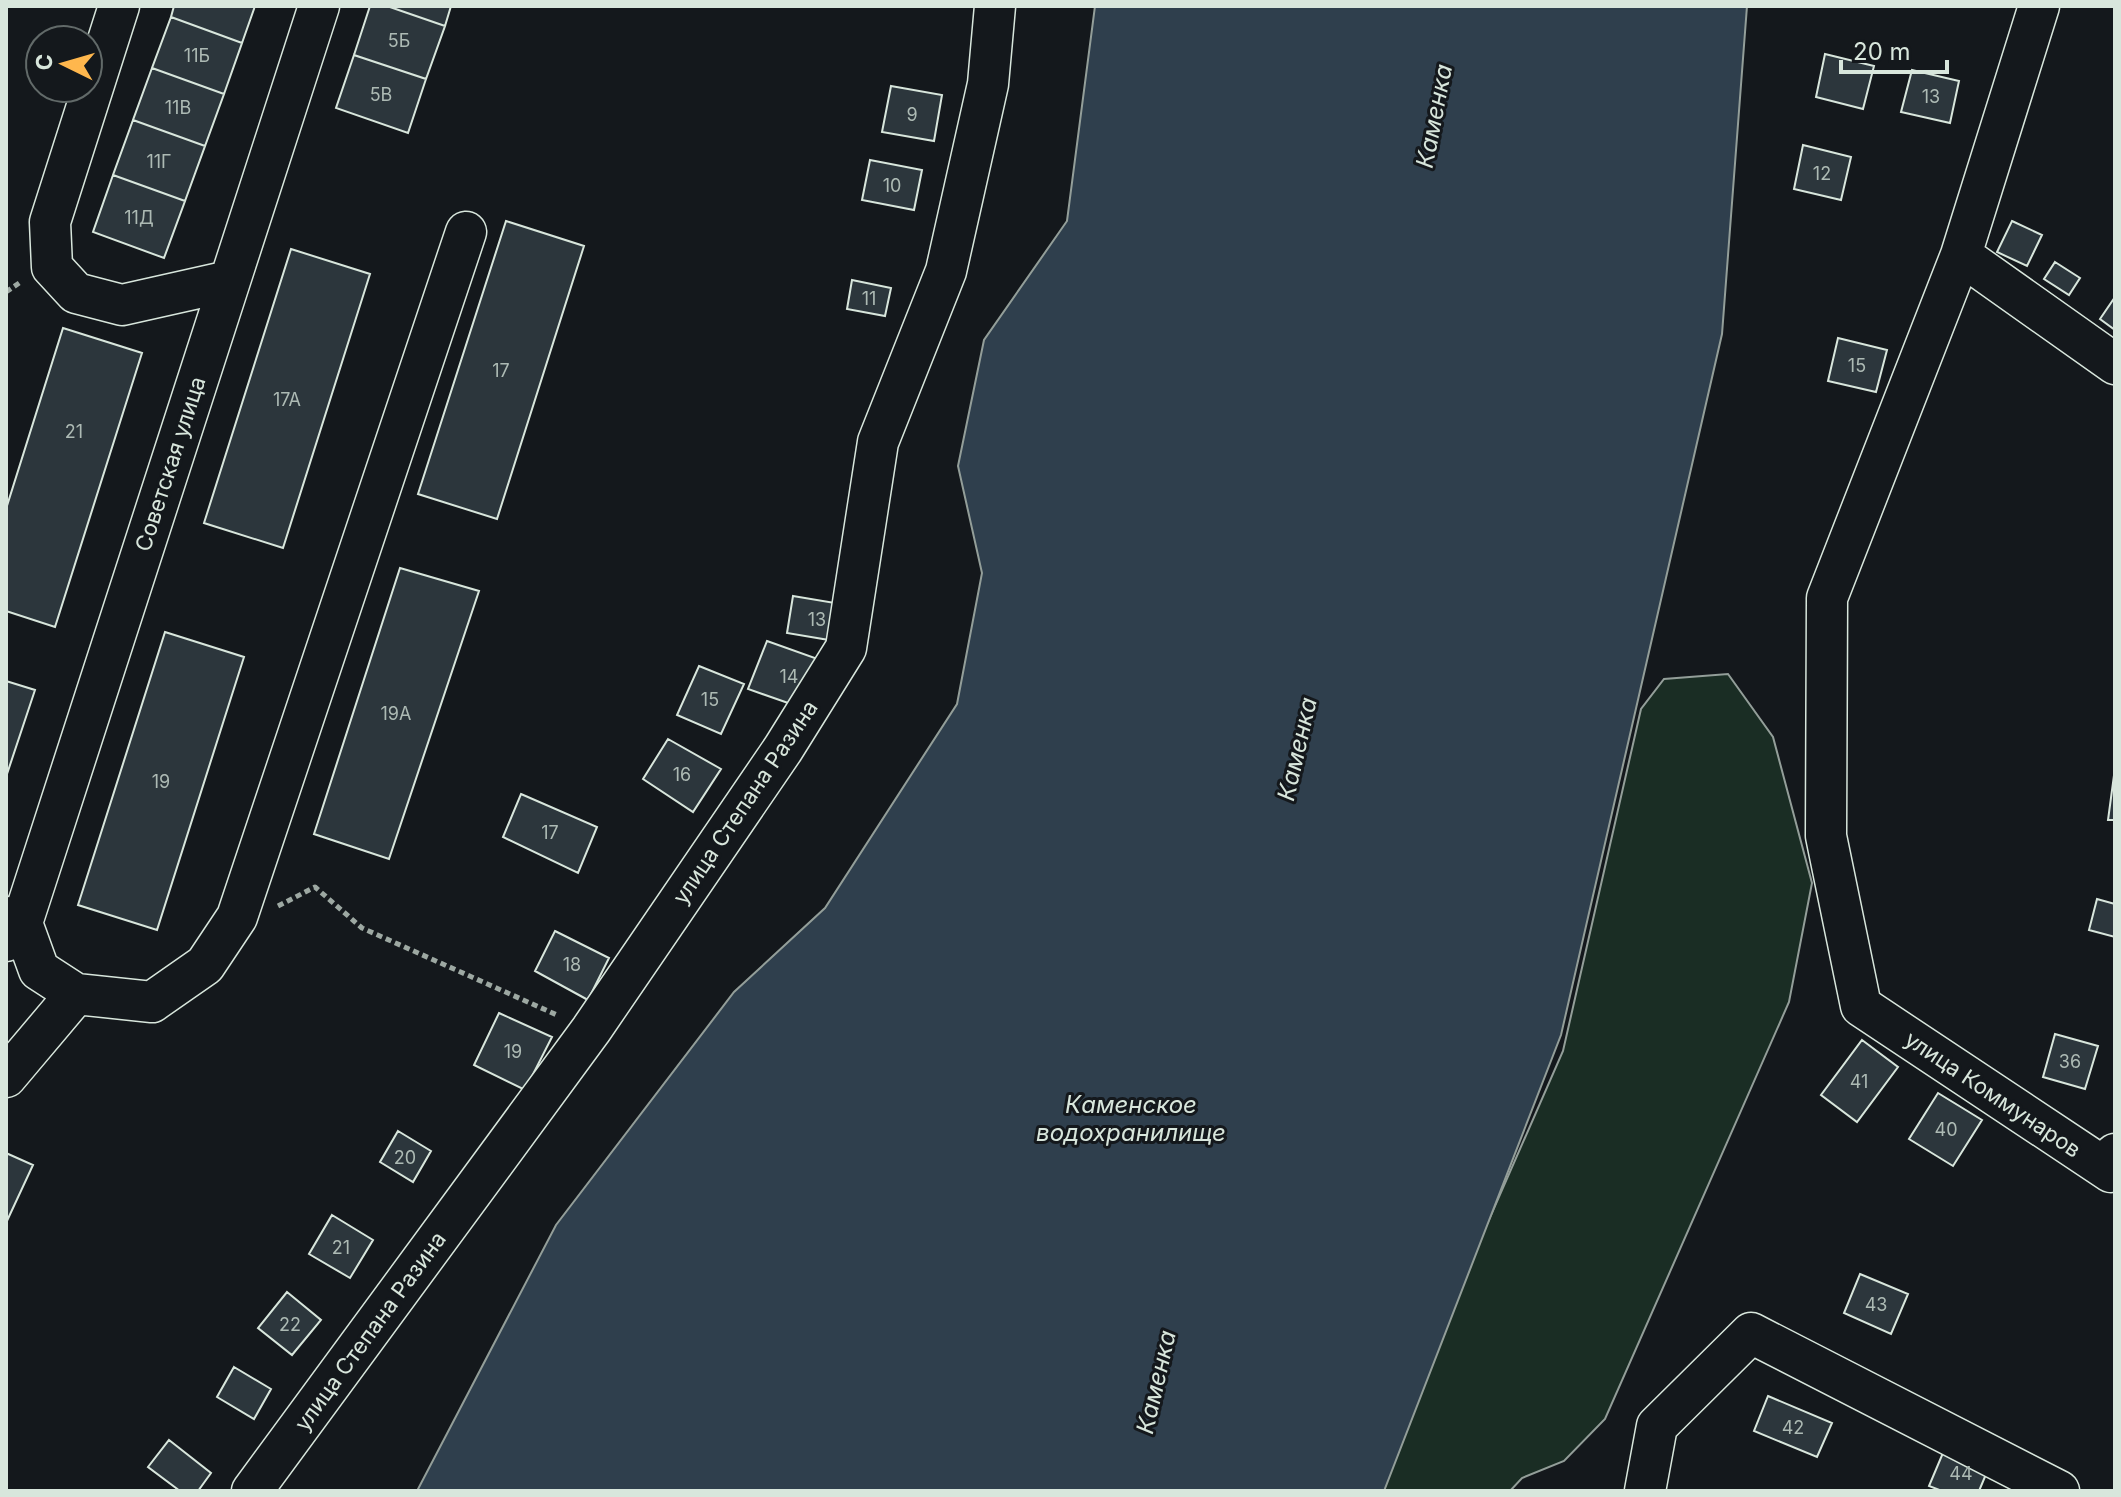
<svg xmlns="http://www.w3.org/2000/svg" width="2121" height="1497" viewBox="0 0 2121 1497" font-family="Inter,sans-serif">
<rect width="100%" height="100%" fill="#14181c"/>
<path fill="#1a2d24" stroke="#939e99" stroke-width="2" d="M1728,674L1773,737L1812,883L1789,1002L1605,1419L1564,1461L1522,1478L1510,1491H1370L1563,1051L1641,709L1664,679Z"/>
<path fill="#2f3f4d" stroke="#939e99" stroke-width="2" d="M1095,6H1747L1722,334L1561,1035L1384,1491H417L556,1225L734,992L825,908L957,704L982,573L958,466L984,340L1067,221Z"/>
<path fill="#2c363c" stroke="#d8e6dc" stroke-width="2" d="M174,6H255L242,43L171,17Z
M370,6H387L445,26L426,79L354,55Z
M387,6H451L445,26Z
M171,17L242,43L224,94L152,68Z
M1825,54L1874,66L1863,109L1816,97Z
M354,55L426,79L408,133L336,108Z
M152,68L224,94L205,146L133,120Z
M1912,70L1959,81L1950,123L1901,112Z
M891,86L942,95L934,141L882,132Z
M133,120L205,146L185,201L113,175Z
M1803,145L1851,157L1841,200L1794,189Z
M870,160L922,170L914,210L862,200Z
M113,175L185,201L164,258L93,232Z
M506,221L584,246L497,519L418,494Z
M2012,221L2042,235L2027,266L1997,252Z
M291,249L370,274L283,548L204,523Z
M2055,262L2080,278L2069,295L2044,279Z
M852,280L891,288L885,316L847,309Z
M2115,297V330L2100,319Z
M63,328L142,353L55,627L6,611V509Z
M1838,338L1887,350L1876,392L1828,381Z
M400,568L479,591L389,859L314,834Z
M793,596L847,605L841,642L787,633Z
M165,632L244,657L157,930L78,905Z
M767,641L829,663L811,711L748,689Z
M699,666L744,684L721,734L677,715Z
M6,681L35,690L6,777Z
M668,739L721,769L693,812L643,779Z
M2115,768V820H2108Z
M521,794L597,827L578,873L503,837Z
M2097,899L2115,904V937L2089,930Z
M555,931L609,958L588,1000L535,971Z
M499,1013L552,1037L525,1090L474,1065Z
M2055,1034L2098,1046L2085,1089L2043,1077Z
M1862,1040L1898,1067L1857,1122L1821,1095Z
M1938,1093L1982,1120L1953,1166L1909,1139Z
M398,1131L431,1151L413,1182L380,1162Z
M6,1153L33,1165L6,1223Z
M332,1215L373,1240L350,1278L309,1254Z
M1860,1274L1908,1294L1891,1334L1844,1313Z
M287,1292L321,1320L292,1355L258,1328Z
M234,1367L271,1389L254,1419L217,1397Z
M1768,1396L1832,1423L1817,1457L1754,1431Z
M169,1440L211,1473L198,1491H180L148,1467Z
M1948,1441L1992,1460L1979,1491H1942L1929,1486Z"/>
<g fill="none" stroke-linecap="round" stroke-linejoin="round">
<g stroke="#d8e6dc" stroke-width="43">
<path id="minor" d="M119,6L50,222L52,267L76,293L122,305L229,281
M2039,6L1961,255L1827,598L1826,836L1861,1006L2111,1172L2115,1154
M1961,255L2115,364
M6,917L22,923L39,970L76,994L152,1002L205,965L237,917L466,232
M6,941L22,923L319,6
M6,1077L76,994
M252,1491L591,1030L783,749L846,648L878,442L946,271L988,84L995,6
M1645,1491L1657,1426L1751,1333L2059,1491"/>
</g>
<path stroke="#9da8a2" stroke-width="5" stroke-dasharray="6 4" stroke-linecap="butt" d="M6,292L22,281
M278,906L315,887L362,928L557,1015"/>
<use href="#minor" stroke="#14181c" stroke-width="40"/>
</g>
<g text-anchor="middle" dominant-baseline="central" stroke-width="6" stroke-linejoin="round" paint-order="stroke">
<g font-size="18" fill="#adbab4">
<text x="399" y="40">5Б</text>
<text x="197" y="55">11Б</text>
<text x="381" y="94">5В</text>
<text x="1931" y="96">13</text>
<text x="178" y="107">11В</text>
<text x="912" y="114">9</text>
<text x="159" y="161">11Г</text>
<text x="1822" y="173">12</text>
<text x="892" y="185">10</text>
<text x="139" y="217">11Д</text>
<text x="869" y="298">11</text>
<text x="1857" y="365">15</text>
<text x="501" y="370">17</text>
<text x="287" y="399">17А</text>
<text x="74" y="431">21</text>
<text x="817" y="619">13</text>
<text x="789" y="676">14</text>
<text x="710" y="699">15</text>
<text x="396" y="713">19А</text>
<text x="682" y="774">16</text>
<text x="161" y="781">19</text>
<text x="550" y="832">17</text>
<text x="572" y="964">18</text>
<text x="513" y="1051">19</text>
<text x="2070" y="1061">36</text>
<text x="1859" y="1081">41</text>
<text x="1946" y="1129">40</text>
<text x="405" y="1157">20</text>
<text x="341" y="1247">21</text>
<text x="1876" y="1304">43</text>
<text x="290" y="1324">22</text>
<text x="1793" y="1427">42</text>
<text x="1961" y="1473">44</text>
</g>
<g font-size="22" fill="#d8e6dc" stroke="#14181c">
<text transform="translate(170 464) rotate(-72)">Советская улица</text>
<text transform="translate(745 802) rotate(-56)">улица Степана Разина</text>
<text transform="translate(1993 1094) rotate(34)">улица Коммунаров</text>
<text transform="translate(370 1331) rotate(-54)">улица Степана Разина</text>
</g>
<g font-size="24" font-style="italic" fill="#d8e6dc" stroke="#14181c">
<text transform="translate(1434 116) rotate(-79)">Каменка</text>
<text transform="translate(1297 749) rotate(-77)">Каменка</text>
<text x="1131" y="1104">Каменское<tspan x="1131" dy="28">водохранилище</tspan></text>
<text transform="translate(1156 1382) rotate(-77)">Каменка</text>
</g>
</g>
<rect width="2121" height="1497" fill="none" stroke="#d8e6dc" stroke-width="16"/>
<g transform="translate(64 64) rotate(275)"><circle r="38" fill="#14181c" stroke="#626a69" stroke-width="2"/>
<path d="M0-6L14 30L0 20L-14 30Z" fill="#ffb74d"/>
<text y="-12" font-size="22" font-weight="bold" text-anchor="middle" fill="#d8e6dc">С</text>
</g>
<path d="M1841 60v12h106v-12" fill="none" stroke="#d8e6dc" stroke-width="4"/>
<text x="1853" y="60" font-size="24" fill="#d8e6dc" stroke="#14181c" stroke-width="6" paint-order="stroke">20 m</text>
</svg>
